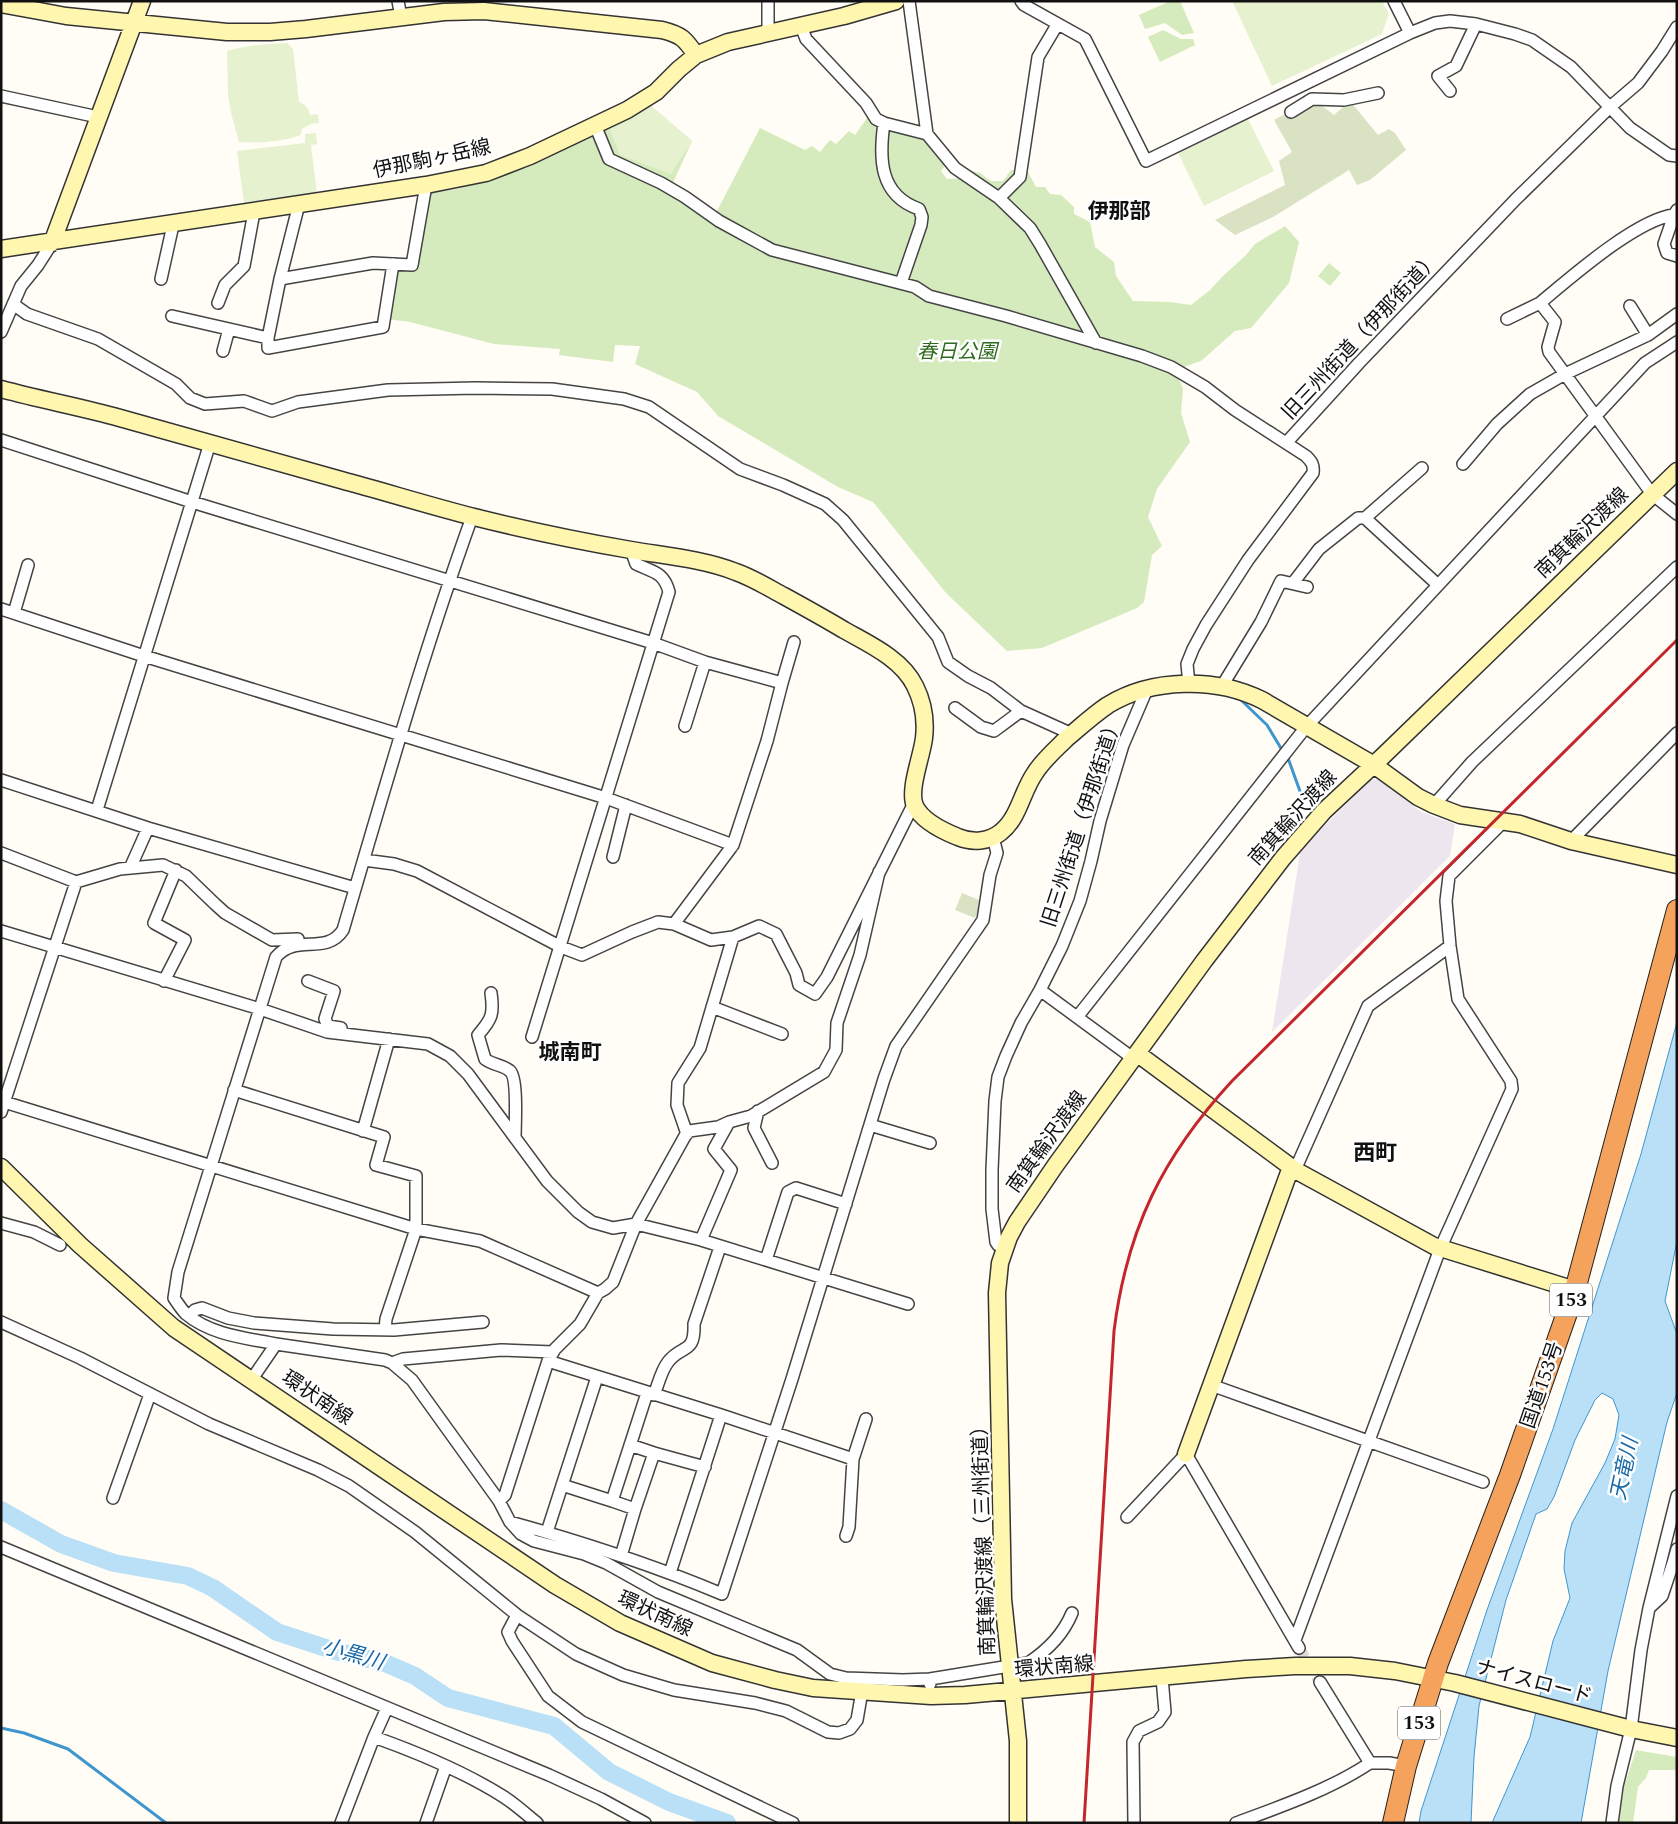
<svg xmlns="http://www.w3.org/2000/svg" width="1678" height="1824" viewBox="0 0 1678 1824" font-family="Spectral,'Noto Sans JP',serif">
<rect width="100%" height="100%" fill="#fffdf5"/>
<path fill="#eee6ef" d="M1378,779L1421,812L1455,824L1450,856L1272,1032L1300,853L1324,826L1371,780Z"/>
<path fill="#d5ebbd" d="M1170,1H1180L1194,33L1182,35L1165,23L1145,29L1139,15Z
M1163,30L1181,39H1193L1195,45L1160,62L1148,37Z
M650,105L692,141L672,185L716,213L760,128L805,150L812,146L820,152L830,140L836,144L849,131L855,135L867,118L877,113L894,120L945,151V166L941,171L947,179L964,178L966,169L980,173L991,181H1003L1011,170L1028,172L1036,187H1045L1050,194L1061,195L1074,207V214L1090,222L1095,247L1114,262L1116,276L1133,301L1170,302L1191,305L1210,290L1223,276L1246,255L1255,244L1285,226L1299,242L1289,283L1251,328L1235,331L1201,361L1186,366L1178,378L1183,388L1181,413L1190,442L1157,489L1148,517L1162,546L1152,555L1144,602L1137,608L1042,648L1007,651L946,593L873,502L838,487L718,416L697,392L635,364L640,346L615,345L613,362L559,355L560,349L494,344L410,322L387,319L395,267H414L427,193L457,189L528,167L609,127Z
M1329,263L1341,273L1330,286L1318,276Z
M1636,1750L1677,1757V1770H1649L1646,1778L1638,1787L1633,1823H1619L1623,1790Z"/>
<path fill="#d9e3c4" d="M1350,101L1378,135L1389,129L1395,133L1406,150L1370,180L1357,185L1349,170L1273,217L1235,235L1215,220L1285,185L1279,161L1292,152L1274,120L1287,113L1294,119L1308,105L1311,107L1317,102L1334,115Z
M962,893L979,900L978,912L975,918L955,910Z"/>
<path fill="#e6f2cf" d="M1232,1H1382L1389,14L1382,34L1272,86Z
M287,43L293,49L299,102C305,104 309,108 310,115L318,114L319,123L311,124L302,129L301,135C280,142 261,143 239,142L231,113L228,95L227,51C247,45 266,44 287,43Z
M650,105L692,141L671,174L620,155L609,127Z
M1248,119L1274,171L1204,206L1178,153Z
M316,133L317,144L311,145L317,194L244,203L237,151L305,143V134Z"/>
<path fill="#b9e0f7" stroke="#3f96cf" d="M1677,1022V1241L1665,1301L1677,1334V1393L1667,1422L1608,1671L1581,1823H1492L1530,1737L1553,1641L1570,1598L1564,1569L1565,1551L1572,1523L1605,1463L1615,1439L1619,1415L1613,1399L1602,1393L1595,1400L1575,1440L1554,1497L1547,1509L1536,1514L1506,1600L1479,1706L1474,1757L1471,1823H1419L1421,1811L1487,1610L1553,1429L1641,1154Z"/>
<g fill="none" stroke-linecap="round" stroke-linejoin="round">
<path stroke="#3f96cf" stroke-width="3" d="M1241,700L1267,725L1282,750
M1288,758L1301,794V804L1298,823
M1,1728L24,1733L68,1749L166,1823"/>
<path stroke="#b9e0f7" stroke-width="18" d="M1,1510L61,1544L114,1563L188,1576L213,1588L277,1632L335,1651L385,1663L415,1676L448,1698L554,1726L609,1772L669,1802L727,1823"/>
<path stroke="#dbdad3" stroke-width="11" stroke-dasharray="11 5.5" stroke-linecap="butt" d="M1299,1648L1320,1682"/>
<g stroke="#444" stroke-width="14">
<path id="street" d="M398,1L401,17
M909,1L927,134L955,168L999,198L1030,228L1040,244L1096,343
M1021,1L1024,5L1085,39L1146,161L1410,33L1435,23L1450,21L1476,24L1515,34L1532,40L1571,67L1630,128L1669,155L1677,156
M1394,1L1410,33
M801,26L806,39L866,103L876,119L884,123L927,134
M768,33V1
M1450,91L1438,76L1456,66L1476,24
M1,96L98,117
M1291,112L1312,99L1344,100L1378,93
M884,123C879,158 879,195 919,209L922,217L921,225L901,283
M595,125L609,159L661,183L685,197L719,221L772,250L915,287L929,296L1006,316L1142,356L1171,367L1205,387L1235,410L1306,456C1312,462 1314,465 1313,473L1248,560L1206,625L1193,649L1187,664L1189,684
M999,198L1020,177L1038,57L1057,25
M1677,210L1674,215C1637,219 1570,278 1540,303L1555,322L1548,347L1549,352L1652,494L1677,514
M1674,215L1664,244L1667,253L1677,256
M161,279L173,225
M280,279L373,263L412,265L426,185
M218,303L225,285L244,266L254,212
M13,304L27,314L98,339L176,384L190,398L205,404L244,401L272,411L298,402L388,390L475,388L552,389L624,399L649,407L740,469L783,485L825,504L843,520L938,637L948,662L968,676L991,688L1021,711L1072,734
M172,316L268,338L280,279L299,204
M1507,319L1540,303
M1,332L21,286L38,265L52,243
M1648,335L1677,314
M268,338V348L383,327L393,264
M223,351L229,329
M1,440L192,502L653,643L705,662L782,683
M1287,442L1359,363L1516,199L1610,107L1638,83L1662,51L1677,27
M1463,464L1497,424L1530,394L1565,374L1648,335L1630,306
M1365,518L1438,585
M1293,583L1319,549L1358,518H1365L1422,468
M1,609L144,656L606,798L733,845
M14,613L28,565
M1222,686L1261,622L1281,581L1307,587
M955,708L981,727L994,731L1021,711
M685,726L705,662
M1,780L148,828L355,888
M1434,805L1472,762L1677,567
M97,810L210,443
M1571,841L1677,733
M1,853L76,882L120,869L163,865L186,876L215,904L225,913L272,940L298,939
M613,857L626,805
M364,860L394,864L417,871L561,947L582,955L632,932L658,922L674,924L711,940L733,937L759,926L776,934L796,973L799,985L815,994L827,977L911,809L914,805
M131,866L148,828
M674,924L733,845L767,741L782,683L794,642
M1,931L260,1009L327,1032L428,1044L450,1056L468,1074L547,1181L578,1212L592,1222L613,1228L636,1224L701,1240L908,1304
M164,981L185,940L154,923L176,870
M308,981L334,991L325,1019L328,1026L341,1028
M1040,990L1134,1059
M491,993C494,1014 492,1019 478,1035L485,1059C492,1065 504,1065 510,1071C518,1078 515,1127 515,1138
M712,1007L782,1034
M1078,1016L1306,727L1645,363L1677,342
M532,1037L669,592C664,572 653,572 636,564L631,550
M234,1090L384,1137L376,1165L416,1176V1229L386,1319L385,1330
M1,1101L416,1229L480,1241L598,1293
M758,1111L754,1128L772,1163
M1,1112L76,882
M870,1125L930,1143
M363,1131L389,1039
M687,1134L677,1105L678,1083L700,1048L733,937
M1295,1170L1368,1006L1450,946
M1,1223L34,1232L60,1245
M701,1240L731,1170L714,1149L729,1122
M1005,1248L998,1245L996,1242L992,1209V1170L995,1101L998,1077L1006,1056L1021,1023L1040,990L1062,946L1080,901L1091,861L1100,821L1123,745L1147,689
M766,1260L788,1192L796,1188L846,1204
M189,1316L195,1310L202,1308L228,1318L254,1323L333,1329L394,1330L483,1322
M1,1322L80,1358L209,1424L318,1470L349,1486L415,1532L517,1615L576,1654L623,1675L674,1690L755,1703L786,1711L828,1732L839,1733L850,1729L857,1720L862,1691
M276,1344C246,1338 211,1335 186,1314C182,1310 178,1304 174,1298L178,1272L276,957C296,933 326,956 343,930C384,791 423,653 472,517
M548,1361L721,1415L853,1459L849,1527L846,1536
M392,1363L403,1359L501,1350L553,1352
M252,1379L276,1344L385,1360L392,1363L412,1380L499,1501L510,1522L521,1534L534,1541L584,1554L606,1563L658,1592L797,1650L830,1674L846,1678L903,1680L930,1679
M1211,1385L1483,1482
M654,1395C658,1385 661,1371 668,1362C682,1344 695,1355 694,1324L720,1247
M630,1445L654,1453
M853,1459L866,1419
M562,1485L612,1501
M113,1498L150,1394
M499,1501L505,1495L548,1361L555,1349L580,1324L598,1293L605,1289L613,1282L636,1224L685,1136L689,1131L718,1127L729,1122L751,1116L824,1072L836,1050L837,1023L860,955L879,872
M635,1509L654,1453L705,1467
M1127,1517L1186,1454L1299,1648
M510,1522C582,1542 653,1565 722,1594L792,1379L884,1079L896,1046L983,920L990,875L997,853L993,837
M547,1532L597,1377
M1,1547L549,1775L601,1799L645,1823
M621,1556L635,1509L612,1501L647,1393
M1673,1563L1677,1549
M670,1573L721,1415
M1649,1608L1662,1596L1673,1563L1677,1562
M517,1615L508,1632L512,1641L548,1696L582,1722L793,1823
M1295,1640L1440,1249L1512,1089L1511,1081L1458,999L1450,946L1446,901L1449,876L1504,821
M1320,1682L1370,1763H1389L1406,1766
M930,1684V1679L1028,1663C1048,1650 1063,1635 1072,1613
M374,1737C419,1753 463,1771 504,1797C515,1804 526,1814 537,1823
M341,1823L374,1737L387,1708
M426,1823L446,1766
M1134,1823L1133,1742L1139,1731L1158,1722L1165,1712L1162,1678
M1236,1823C1282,1806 1329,1790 1370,1763
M1612,1823L1617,1786L1631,1729L1641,1650L1649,1608L1677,1496"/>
</g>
<g stroke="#333" stroke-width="19">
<path id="secondary" d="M1,4L66,16L227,32H270L306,29L444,12L484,11L662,30C682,35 685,39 696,55
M52,243L142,1
M1,249L426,185L486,173L530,156L627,110L656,92L679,69L696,55L728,42L844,16L896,1
M1,389C41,400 81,407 120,418C194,439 268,459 341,480C386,492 430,506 474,517C526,530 579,541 631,550C666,556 703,559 736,572C753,578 769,588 784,596C804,607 824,618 844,630C869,644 902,659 915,686C923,702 926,721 924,738C922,756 908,790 915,806C922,821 943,831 958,837C972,843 989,842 1001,832C1019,818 1022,791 1035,773C1043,760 1055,750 1066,739C1079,728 1093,715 1108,705C1152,678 1216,677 1262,700L1374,765L1418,797L1434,805L1460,815L1520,824L1571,841L1677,865
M1138,1054L1295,1170L1434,1246L1575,1290
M1,1167L80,1245L174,1328L555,1585L620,1623L712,1663L775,1680L813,1688L931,1696L965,1695L1246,1669L1295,1666H1350L1395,1671L1455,1683L1631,1729L1677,1738
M1186,1454L1291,1167
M1018,1823V1741L1003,1599L997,1293L1000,1263L1009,1237L1017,1222L1055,1166L1204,961L1283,858L1324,811L1383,756L1677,471"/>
</g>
<g stroke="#222" stroke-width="22">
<path id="highway" d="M1393,1823L1406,1766L1438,1663L1510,1475L1575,1290L1677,910"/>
</g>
<use href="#street" stroke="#fff" stroke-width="11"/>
<use href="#secondary" stroke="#fff6b0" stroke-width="16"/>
<use href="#highway" stroke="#f5a25d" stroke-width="20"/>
<path stroke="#c4262e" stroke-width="3" d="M1084,1823L1114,1331C1127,1228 1163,1156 1232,1081L1677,640"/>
</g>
<g text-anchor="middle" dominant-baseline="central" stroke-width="5" stroke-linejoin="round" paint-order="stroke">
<g fill="#fff" stroke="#585858" stroke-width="1">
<rect x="1550" y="1283.5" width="42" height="33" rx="4"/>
<rect x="1398" y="1706.5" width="42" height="33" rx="4"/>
</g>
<g font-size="19" font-weight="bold" fill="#111">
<text x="1571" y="1300">153</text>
<text x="1419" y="1723">153</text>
</g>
<g font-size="20" fill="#111" stroke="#fff">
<text transform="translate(432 159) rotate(-12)">伊那駒ヶ岳線</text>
<text transform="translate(1361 336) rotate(-47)">旧三州街道（伊那街道）</text>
<text transform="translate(1582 533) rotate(-44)">南箕輪沢渡線</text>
<text transform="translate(1293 818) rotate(-48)">南箕輪沢渡線</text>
<text transform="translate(1082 822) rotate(-72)">旧三州街道（伊那街道）</text>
<text transform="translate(1047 1142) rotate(-54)">南箕輪沢渡線</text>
<text transform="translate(1542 1385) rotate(-71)">国道153号</text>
<text transform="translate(317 1398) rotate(34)">環状南線</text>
<text transform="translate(984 1536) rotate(-92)">南箕輪沢渡線（三州街道）</text>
<text transform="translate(655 1614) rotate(25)">環状南線</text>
<text transform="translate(1054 1667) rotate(-5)">環状南線</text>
<text transform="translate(1534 1682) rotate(15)">ナイスロード</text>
</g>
<g font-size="20" font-style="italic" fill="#2f6b1f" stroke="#fff">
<text x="957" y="352">春日公園</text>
</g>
<g font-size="21" font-weight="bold" fill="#111" stroke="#fff">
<text x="1119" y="212">伊那部</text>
<text x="570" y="1053">城南町</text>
</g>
<g font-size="21" font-style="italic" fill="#1768a6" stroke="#fff">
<text transform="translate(1625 1469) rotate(-78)">天竜川</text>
<text transform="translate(353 1655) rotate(16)">小黒川</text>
</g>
<g font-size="22" font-weight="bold" fill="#111" stroke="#fff">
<text x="1375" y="1153">西町</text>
</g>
</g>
<rect width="1678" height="1824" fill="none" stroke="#111111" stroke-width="5"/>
</svg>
